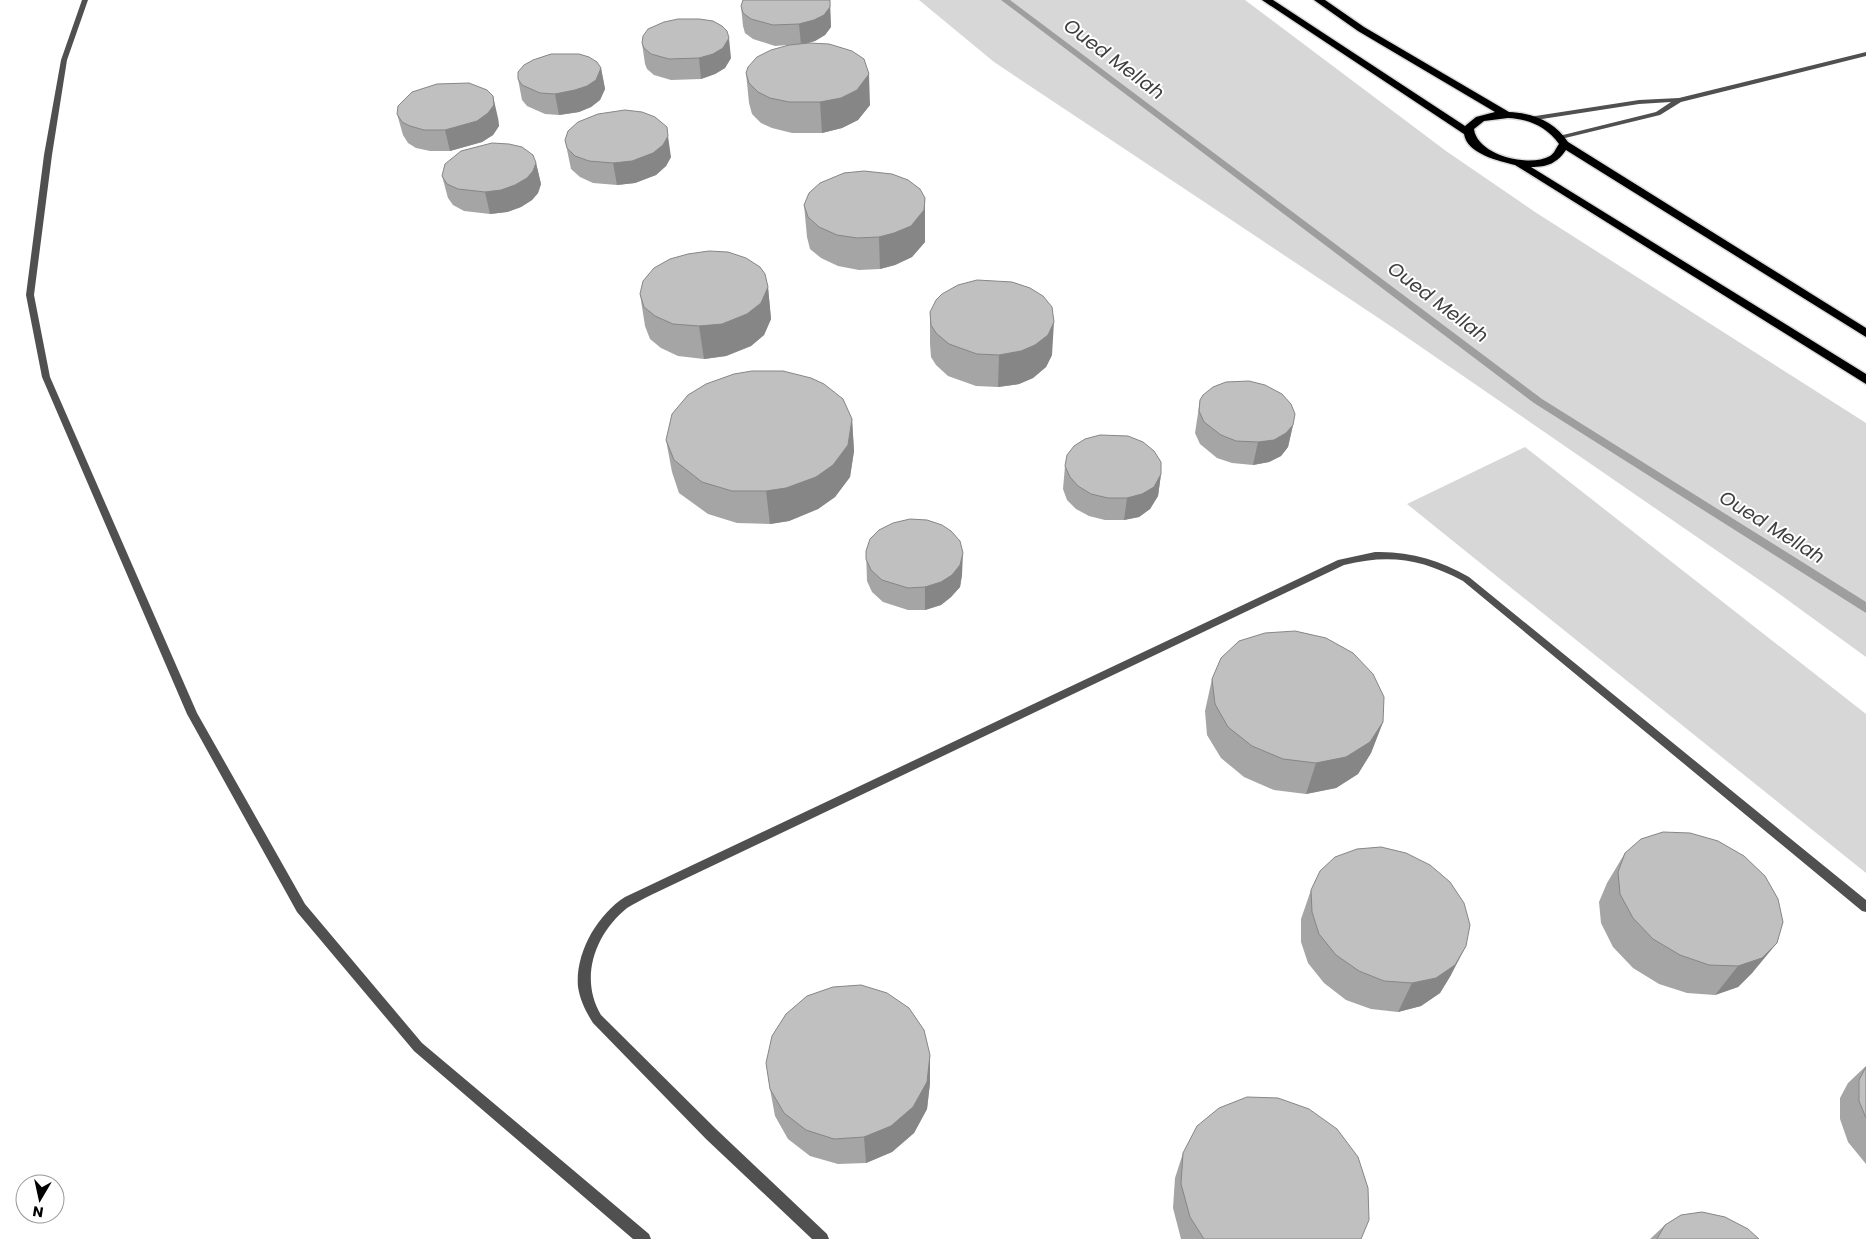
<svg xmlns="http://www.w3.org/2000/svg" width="1866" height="1239" viewBox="0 0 1866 1239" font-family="Poppins,sans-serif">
<rect width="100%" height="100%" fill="#fff"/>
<path fill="#d7d7d7" d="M919,0H1245L1446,151L1535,212L1866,423V657L1771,588L1389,325L994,62Z
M1525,447L1866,714V873L1407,504Z"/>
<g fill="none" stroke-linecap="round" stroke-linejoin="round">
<path fill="#9e9e9e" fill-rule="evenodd" d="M1001,0H1010L1542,399L1866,602V613L1534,403Z"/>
<g stroke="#dbdbdb" stroke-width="3">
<path id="highway" d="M1262,0H1273L1465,126L1476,117L1495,112L1358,31L1314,0H1325L1364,27L1509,112C1533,113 1555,122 1568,142L1866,328V337L1566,150C1557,163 1548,167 1531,167L1866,374V384L1515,165C1499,161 1467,154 1464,134ZM1508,118C1529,119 1547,127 1559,144C1556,148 1554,154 1550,156C1529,168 1477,155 1474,129L1484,121Z"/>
</g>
<path fill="#505050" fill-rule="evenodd" d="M82,0H88L67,60L52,155L34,295L50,377L197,713L305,904L422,1043L649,1234L651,1239H633L414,1051L297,912L187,714L42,377L26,295L44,155L61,60Z
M1375,552C1410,551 1439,560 1469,577L1866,900V912L1862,911L1463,581C1421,559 1390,554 1344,565L651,895C643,899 635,903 627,908C595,934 579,978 601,1015L716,1129L827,1234L829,1239H812L706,1139L593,1023C586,1012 580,1000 578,987C575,953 597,915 625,897L1338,560Z"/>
<path fill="#505050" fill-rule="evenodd" d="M1866,52V56L1681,102L1660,115L1561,139L1559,138V136L1656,112L1671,102L1639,104L1529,121L1526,119L1529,117L1639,100L1679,98Z"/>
<use href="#highway" fill="#000" fill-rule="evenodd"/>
</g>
<path fill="#a5a5a5" d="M830,0L831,27L825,35L815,41L808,43L870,105L858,120L842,128L822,133H792L772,128L761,123L752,114L749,103L746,73L787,45L775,46L753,39L745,33L743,26L741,6Z
M642,43L731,58L725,68L715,74L701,79L671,80L654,75L647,69L645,64Z
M601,68L605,89L600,100L591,107L579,112L559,115L545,114L527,106L522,100L518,79Z
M397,114L498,118L499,126L493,135L482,142L450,151H430L416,148L408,143L403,135Z
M565,140L671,157L666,166L656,175L635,183L617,185L593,183L580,177L571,169Z
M536,163L541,184L538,193L532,200L521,207L507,212L490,214L464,211L453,205L448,198L442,176Z
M925,198V242L912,257L895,265L880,269L859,270L838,266L821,258L810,249L807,237L804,205Z
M768,287L771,319L764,335L751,346L726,356L704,359L678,356L661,348L650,339L645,326L640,294Z
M930,312L1052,355L1046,367L1033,378L1019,384L998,387L976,386L948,376L936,365L931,357L930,344Z
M1200,400L1293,425L1288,447L1281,456L1269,462L1253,465L1232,463L1217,458L1200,444L1195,433Z
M852,419L854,451L850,477L835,497L818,509L789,521L770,524L737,523L708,514L679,493L672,472L666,440Z
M1065,466L1161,474L1158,496L1150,509L1139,517L1124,520H1105L1089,516L1076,509L1067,500L1063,489Z
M866,551L962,575L960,587L951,597L941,605L925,610H908L883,602L872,592L867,581Z
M1212,679L1383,722L1371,753L1358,774L1336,788L1306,794L1274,790L1244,777L1221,758L1207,735L1205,711Z
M1625,853L1753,972L1738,987L1715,995L1687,993L1659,984L1633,968L1613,947L1601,923L1599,902L1607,883Z
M1311,890L1451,975L1440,993L1421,1006L1398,1012L1371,1009L1346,1000L1324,983L1308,963L1301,942V919Z
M1866,1066V1164L1848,1142L1840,1119V1098L1848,1083Z
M930,1083L927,1109L914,1133L892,1152L866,1163L838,1164L810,1156L788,1139L775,1116L770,1089Z
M1183,1153L1361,1239H1181L1173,1208L1175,1178Z
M1665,1225L1759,1239H1650Z"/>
<path fill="#868686" d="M830,7L831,27L825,35L815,41L801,45L799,24Z
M729,38L731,58L725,68L715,74L701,79L699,58Z
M601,68L605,89L600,100L591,107L579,112L559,115L555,94Z
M869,74L870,105L858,120L842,128L822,133L820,102Z
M493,96L498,118L499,126L493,135L482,142L450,151L445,130Z
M668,136L671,157L666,166L656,175L635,183L617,185L613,163Z
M536,163L541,184L538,193L532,200L521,207L507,212L490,214L485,192Z
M925,198V242L912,257L895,265L880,269L879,237Z
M768,287L771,319L764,335L751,346L726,356L704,359L699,326Z
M1054,322L1052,355L1046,367L1033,378L1019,384L998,387L999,355Z
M852,419L854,451L850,477L835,497L818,509L789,521L770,524L766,491Z
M1293,425L1288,447L1281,456L1269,462L1253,465L1258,442Z
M1161,474L1158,496L1150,509L1139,517L1124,520L1127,498Z
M963,553L962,575L960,587L951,597L941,605L925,610V587Z
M1383,722L1371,753L1358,774L1336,788L1306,794L1316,763Z
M1777,943L1753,972L1738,987L1715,995L1738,966Z
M1466,946L1451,975L1440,993L1421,1006L1398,1012L1412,983Z
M930,1055V1083L927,1109L914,1133L892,1152L866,1163L864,1137Z"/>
<path fill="#c0c0c0" stroke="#868686" d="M743,0H830V7L824,15L814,20L799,24L773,25L751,19L743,13L741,6Z
M678,19H699L713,21L722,26L727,31L729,38L723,48L713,54L699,58L669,59L651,54L644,48L642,43L643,36L648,29L664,22Z
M809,43L829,44L852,51L864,59L869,74L857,90L841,98L820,102H789L770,98L758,92L749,83L746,73L748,67L757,57L771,50L789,45Z
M551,54H579L589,57L597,62L601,68L596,80L587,86L575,90L555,94L540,93L522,85L518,79V72L524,65L533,60Z
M469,83L487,90L493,96L494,105L488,113L477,121L445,130H424L410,126L402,122L397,114L398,106L412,92L437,84Z
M625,110L642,112L655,117L667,127L668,136L663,145L653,153L632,161L613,163L589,161L575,156L567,148L565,140L568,131L578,122L598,114Z
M492,143L509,144L522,147L533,155L536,163L533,171L527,178L515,185L501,190L485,192L458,189L447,184L442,176L445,164L461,151Z
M864,171L892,174L908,180L920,189L925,198L924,210L911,226L894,233L879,237L857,238L837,235L819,227L808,217L804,205L809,193L820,183L844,173Z
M709,251L728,252L746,258L760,267L765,274L768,287L761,303L747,314L722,324L699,326L673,324L655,316L644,307L640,294L643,281L654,268L670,259L688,254Z
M977,280L1012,282L1030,288L1043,296L1052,307L1054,322L1048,335L1035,345L1021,351L999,355L977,354L949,344L936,333L931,325L930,312L936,300L942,294L958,285Z
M752,371H783L811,378L824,384L843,399L852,419L848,445L833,465L816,477L786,488L766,491H732L702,482L674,460L666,440L672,414L688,395L706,384L734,374Z
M1249,381L1265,385L1282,394L1291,404L1295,414L1293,425L1286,433L1274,440L1258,442L1236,441L1221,435L1204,422L1199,411L1200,400L1203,395L1213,387L1226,382Z
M1100,435L1128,436L1143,442L1154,451L1161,462V474L1154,487L1142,494L1127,498H1108L1091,494L1078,486L1070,477L1065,466L1067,455L1074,446L1085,439Z
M910,519L927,520L942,525L951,531L960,541L963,553L960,565L952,575L941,582L925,587L908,588L882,580L871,570L866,559V551L870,539L879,530L893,523Z
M1295,631L1326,638L1353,653L1373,674L1384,697L1383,722L1370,742L1346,757L1316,763L1283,759L1252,746L1228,727L1215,704L1212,679L1221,658L1239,641L1265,633Z
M1663,832L1690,833L1718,841L1744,856L1765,876L1778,899L1783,922L1777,943L1762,958L1738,966L1709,965L1680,955L1653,939L1633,918L1620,894L1618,872L1625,853L1641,839Z
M1381,847L1406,853L1430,865L1450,882L1464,903L1470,925L1466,946L1455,965L1436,978L1412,983L1384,981L1359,971L1336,955L1319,934L1312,912L1311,890L1320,871L1335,857L1357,849Z
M861,985L887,993L909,1008L924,1030L930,1055L927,1082L913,1107L891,1126L864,1137L834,1139L806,1130L784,1113L770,1089L766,1063L772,1036L786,1014L807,996L833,987Z
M1866,1067V1118L1859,1101V1080Z
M1247,1097L1278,1098L1309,1109L1337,1129L1358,1157L1368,1188L1369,1220L1361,1239H1204L1190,1217L1181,1184L1183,1153L1197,1126L1219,1108Z
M1702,1212L1725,1217L1748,1229L1759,1239H1657L1665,1225L1681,1215Z"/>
<g text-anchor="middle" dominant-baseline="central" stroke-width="4" stroke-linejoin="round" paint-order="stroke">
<g font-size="19" font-style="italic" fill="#3f3f3f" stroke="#fff">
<text transform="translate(1114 59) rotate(37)">Oued Mellah</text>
<text transform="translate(1438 302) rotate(37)">Oued Mellah</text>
<text transform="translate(1772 527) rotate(32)">Oued Mellah</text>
</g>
</g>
<g transform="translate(40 1199) rotate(189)"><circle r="24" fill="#ffffff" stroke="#999999"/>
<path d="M0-4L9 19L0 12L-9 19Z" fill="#000000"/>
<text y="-8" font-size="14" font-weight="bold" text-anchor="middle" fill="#000000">N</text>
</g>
</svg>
